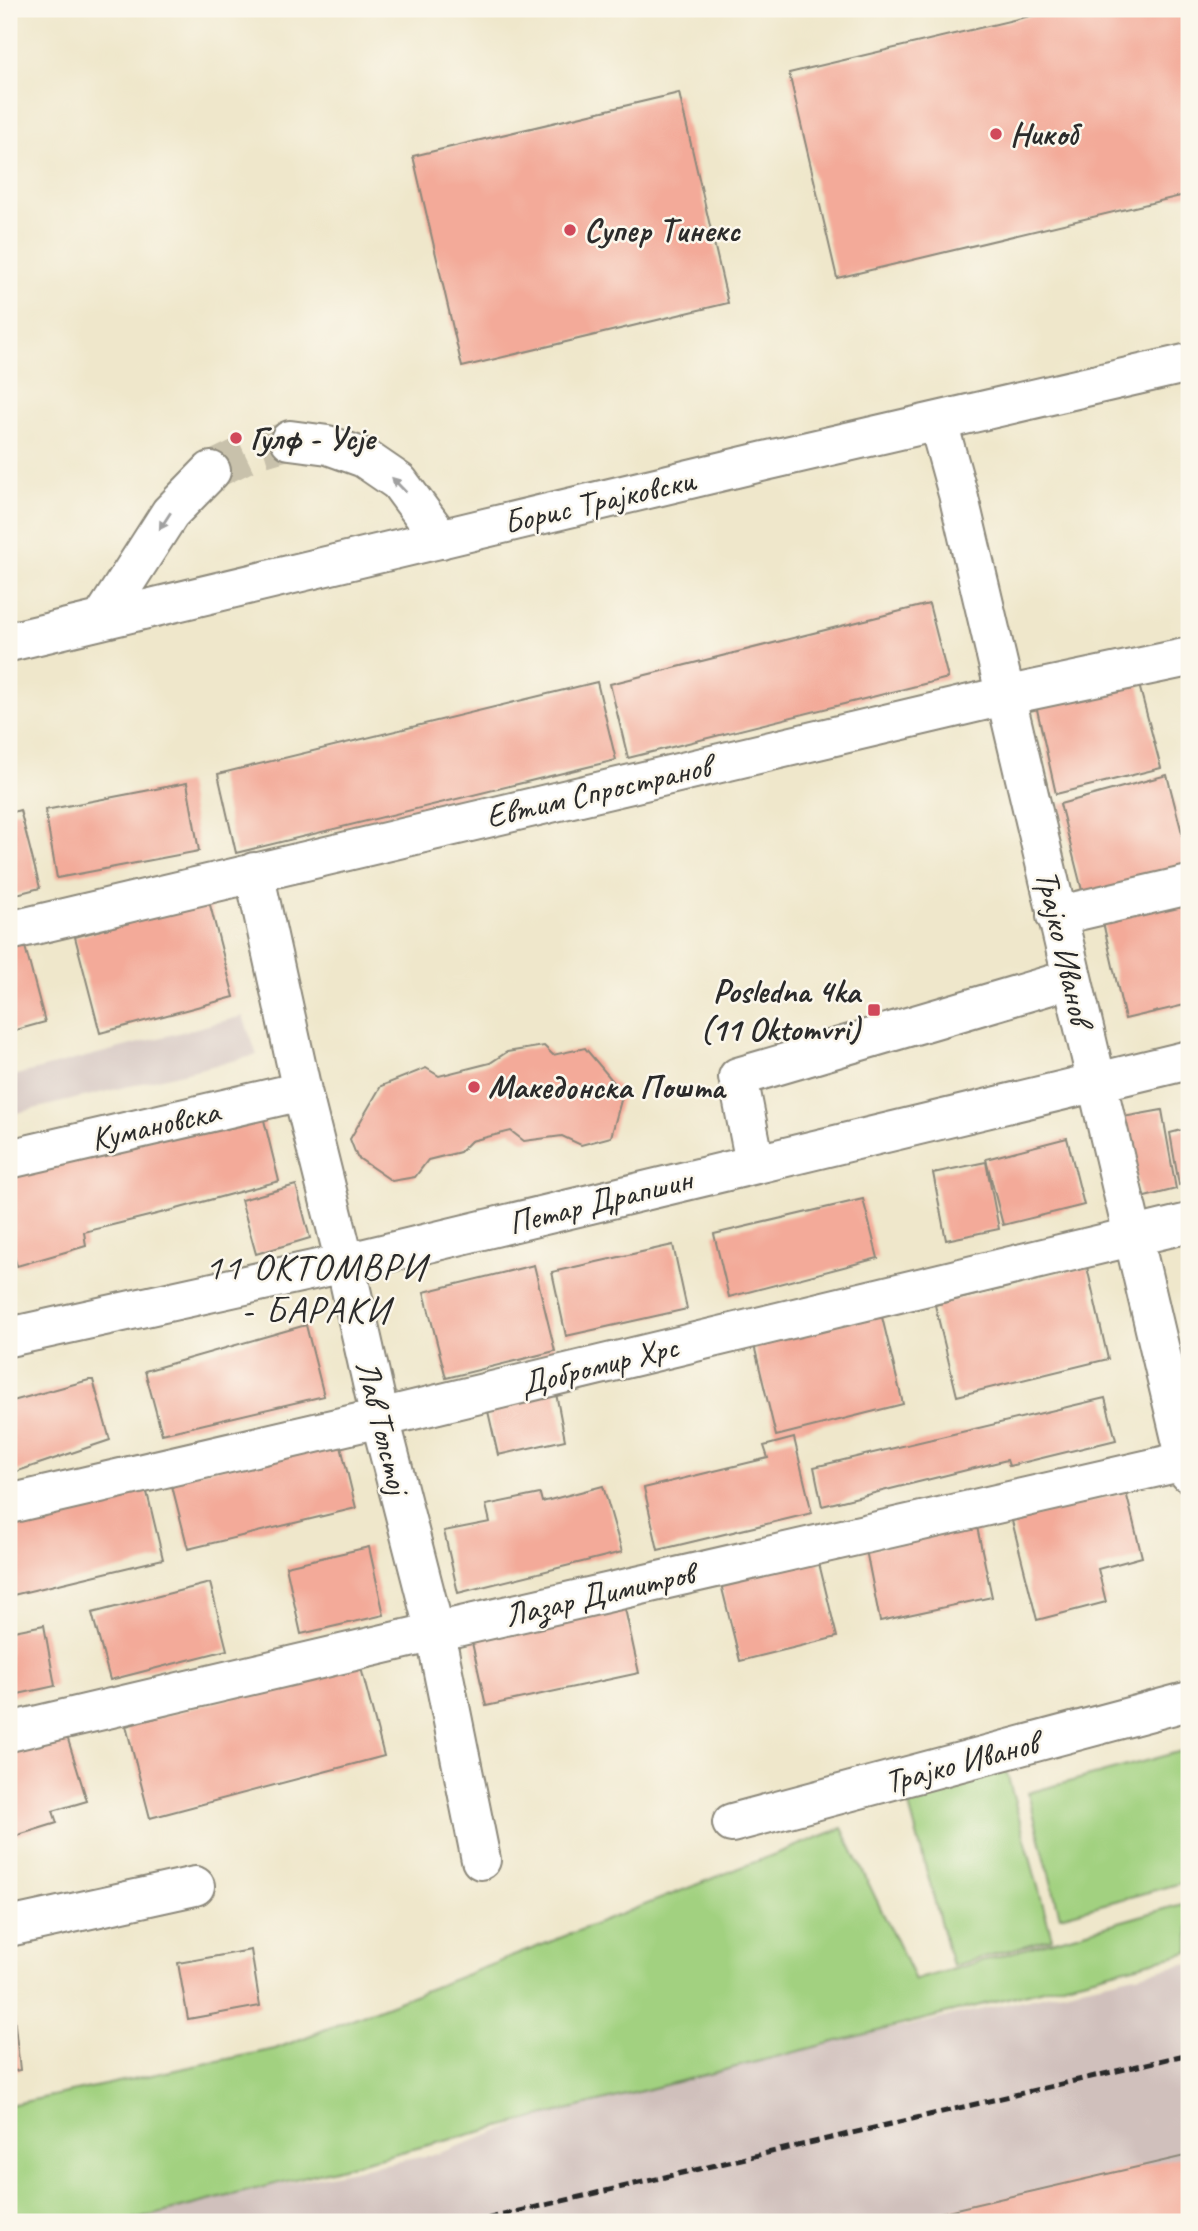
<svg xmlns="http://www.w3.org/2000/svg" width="1198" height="2231" viewBox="0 0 1198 2231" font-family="Caveat,sans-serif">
<rect width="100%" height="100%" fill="#fbf7ec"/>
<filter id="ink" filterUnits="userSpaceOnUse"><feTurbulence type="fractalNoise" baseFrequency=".0143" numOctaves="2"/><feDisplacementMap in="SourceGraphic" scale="14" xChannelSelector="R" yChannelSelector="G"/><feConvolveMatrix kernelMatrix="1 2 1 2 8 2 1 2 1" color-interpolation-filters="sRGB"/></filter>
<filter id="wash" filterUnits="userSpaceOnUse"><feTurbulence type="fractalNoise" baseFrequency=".00686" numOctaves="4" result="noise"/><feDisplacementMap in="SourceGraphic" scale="28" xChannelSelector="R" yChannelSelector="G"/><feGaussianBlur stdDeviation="1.57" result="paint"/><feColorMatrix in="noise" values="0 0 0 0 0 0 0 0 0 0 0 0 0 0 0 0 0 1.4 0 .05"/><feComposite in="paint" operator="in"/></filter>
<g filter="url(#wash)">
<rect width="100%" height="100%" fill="#efe7cb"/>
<path fill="#d0c0bc" d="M243,1016L257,1055L9,1115V1077Z
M1189,1963V2222H108L184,2203L437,2154L592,2098L681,2072L908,2026Z"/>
<path fill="#a2d180" stroke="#667e56" stroke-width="2" d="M1189,1749V1881L1060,1916L1028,1793Z
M1006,1770L1052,1938L952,1966L907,1798Z
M842,1828L915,1980L1189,1902V1952L126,2222H9V2105L275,2049Z"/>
<g id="blocks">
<path fill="#f3aa99" d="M1060,9H1185L1189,28V194L837,278L789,73Z
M679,93L728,303L462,367L413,156Z
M929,604L948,678L628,758L610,684Z
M1138,681L1161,768L1056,794L1036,705Z
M597,682L616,760L236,853L218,774Z
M1167,775L1189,860V874L1085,902L1060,804Z
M187,783L199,851L57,878L45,810Z
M20,810L40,888L9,896V813Z
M1189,898V1004L1125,1019L1102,918Z
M209,901L234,997L100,1033L75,937Z
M23,939L45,1022L9,1032V943Z
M544,1046L553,1055L585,1048L623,1093L611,1137L581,1145L562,1136L524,1141L511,1131L471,1141L460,1152L428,1160L415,1177L392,1181L357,1157L350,1139L381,1086L426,1068L439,1076L490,1063L507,1052Z
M1162,1110L1176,1189L1141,1198L1123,1117Z
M262,1112L279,1181L169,1211L84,1232L86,1246L17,1266L9,1238V1171Z
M1189,1128V1182L1179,1185L1170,1133Z
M1067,1138L1084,1205L1003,1225L986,1159Z
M986,1162L999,1229L946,1240L933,1173Z
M296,1185L310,1238L256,1254L241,1200Z
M863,1199L878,1258L729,1297L714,1234Z
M673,1245L687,1309L566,1336L552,1272Z
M534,1265L555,1351L446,1378L424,1292Z
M1087,1267L1108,1359L957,1396L935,1305Z
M881,1313L903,1404L776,1436L754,1345Z
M306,1325L324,1396L162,1434L145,1371Z
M89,1380H93L110,1440L9,1474V1402Z
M554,1383L565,1440L498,1455L485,1398Z
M1105,1398L1116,1440L1009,1466L1007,1460L822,1506L814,1467Z
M794,1438L812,1513L658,1550L644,1488L768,1458L764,1446Z
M340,1442L356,1508L188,1549L170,1478Z
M603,1486L622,1552L458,1593L444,1531L490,1522L486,1505L540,1494L542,1502Z
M146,1488L163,1559L9,1596V1511Z
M1126,1492L1142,1557L1098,1569L1106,1602L1037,1620L1012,1521Z
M977,1527L992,1597L880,1621L866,1550Z
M369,1547L384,1615L301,1634L286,1566Z
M817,1555L837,1637L740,1661L720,1580Z
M210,1583L227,1650L110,1680L92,1613Z
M624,1604L639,1673L486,1706L471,1638Z
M44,1625L55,1686L9,1696V1632Z
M360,1664L384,1756L150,1818L126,1726Z
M66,1733L87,1801L53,1811L57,1823L15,1836L11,1820L9,1821V1750Z
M251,1950L260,2006L188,2019L178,1963Z
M12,1998L20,2070L9,2072V1999Z
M1189,2155V2222H904V2221Z"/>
</g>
</g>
<g filter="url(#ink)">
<use href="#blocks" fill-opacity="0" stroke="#8d897b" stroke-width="2"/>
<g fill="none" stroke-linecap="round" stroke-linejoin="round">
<path stroke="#c8c1ab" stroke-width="38" stroke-dasharray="38 19" stroke-linecap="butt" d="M211,471L253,451L290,440"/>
<g stroke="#8d897b" stroke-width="42">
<path id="minor" d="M938,422L958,494L1189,1473
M290,440L328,445L364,458L399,482L441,539
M102,619L170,513L211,471
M9,642L765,461L1189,363
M254,872L302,1091L345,1263L380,1418L435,1632L481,1860
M1056,916L1189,885
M9,931L1004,696L1189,657
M9,1159L302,1091
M755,1163L738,1077L1071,979
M9,1337L345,1263L1189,1060
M9,1504L380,1418L1189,1223
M9,1732L435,1632L1189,1460
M732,1823L1189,1701
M9,1927L195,1886"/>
</g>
<use href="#minor" stroke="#fff" stroke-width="38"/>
<path stroke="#2b2b2b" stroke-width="5" stroke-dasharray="10 5" stroke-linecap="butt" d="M473,2222L1189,2054"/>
</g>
<defs><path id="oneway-solid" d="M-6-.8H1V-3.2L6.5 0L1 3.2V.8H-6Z" transform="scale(1.75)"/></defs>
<g fill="#a0a0a0">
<use href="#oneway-solid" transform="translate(399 485) rotate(-134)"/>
<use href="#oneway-solid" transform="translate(165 521) rotate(123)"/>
</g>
</g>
<g fill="#d1495b" stroke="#fbf7ec" stroke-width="2.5">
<circle cx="996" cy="134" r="7"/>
<circle cx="570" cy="230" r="7"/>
<circle cx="236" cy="438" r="7"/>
<rect x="867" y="1003" width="14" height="14" rx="3.5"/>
<circle cx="474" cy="1087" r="7"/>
</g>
<g text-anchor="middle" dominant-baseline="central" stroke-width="5" stroke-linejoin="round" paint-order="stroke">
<g font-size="33" font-weight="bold" fill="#2b2b2b" stroke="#fbf7ec" text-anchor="start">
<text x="1010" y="134">Никоб</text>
<text x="584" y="230">Супер Тинекс</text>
<text x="250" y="438">Гулф - Усје</text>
<text x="860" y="991" text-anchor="end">Posledna 4ka<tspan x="860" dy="38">(11 Oktomvri)</tspan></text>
<text x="488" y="1087">Македонска Пошта</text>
</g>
<g font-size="33" fill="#2b2b2b" stroke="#fbf7ec">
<text transform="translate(599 501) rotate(-13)">Борис Трајковски</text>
<text transform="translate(598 791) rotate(-13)">Евтим Спространов</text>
<text transform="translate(1064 947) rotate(77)">Трајко Иванов</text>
<text transform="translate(155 1125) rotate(-13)">Кумановска</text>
<text transform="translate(600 1201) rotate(-14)">Петар Драпшин</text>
<text transform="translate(599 1365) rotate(-14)">Добромир Хрс</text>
<text transform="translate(383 1427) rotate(76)">Лав Толстој</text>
<text transform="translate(599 1594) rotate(-13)">Лазар Димитров</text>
<text transform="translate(961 1762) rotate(-15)">Трајко Иванов</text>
</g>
<g font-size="37" letter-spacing="2" fill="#2b2b2b" stroke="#fbf7ec">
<text x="316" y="1266">11 ОКТОМВРИ<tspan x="316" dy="43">- БАРАКИ</tspan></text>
</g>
</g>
<rect width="1198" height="2231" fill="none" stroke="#fbf7ec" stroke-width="35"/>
</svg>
